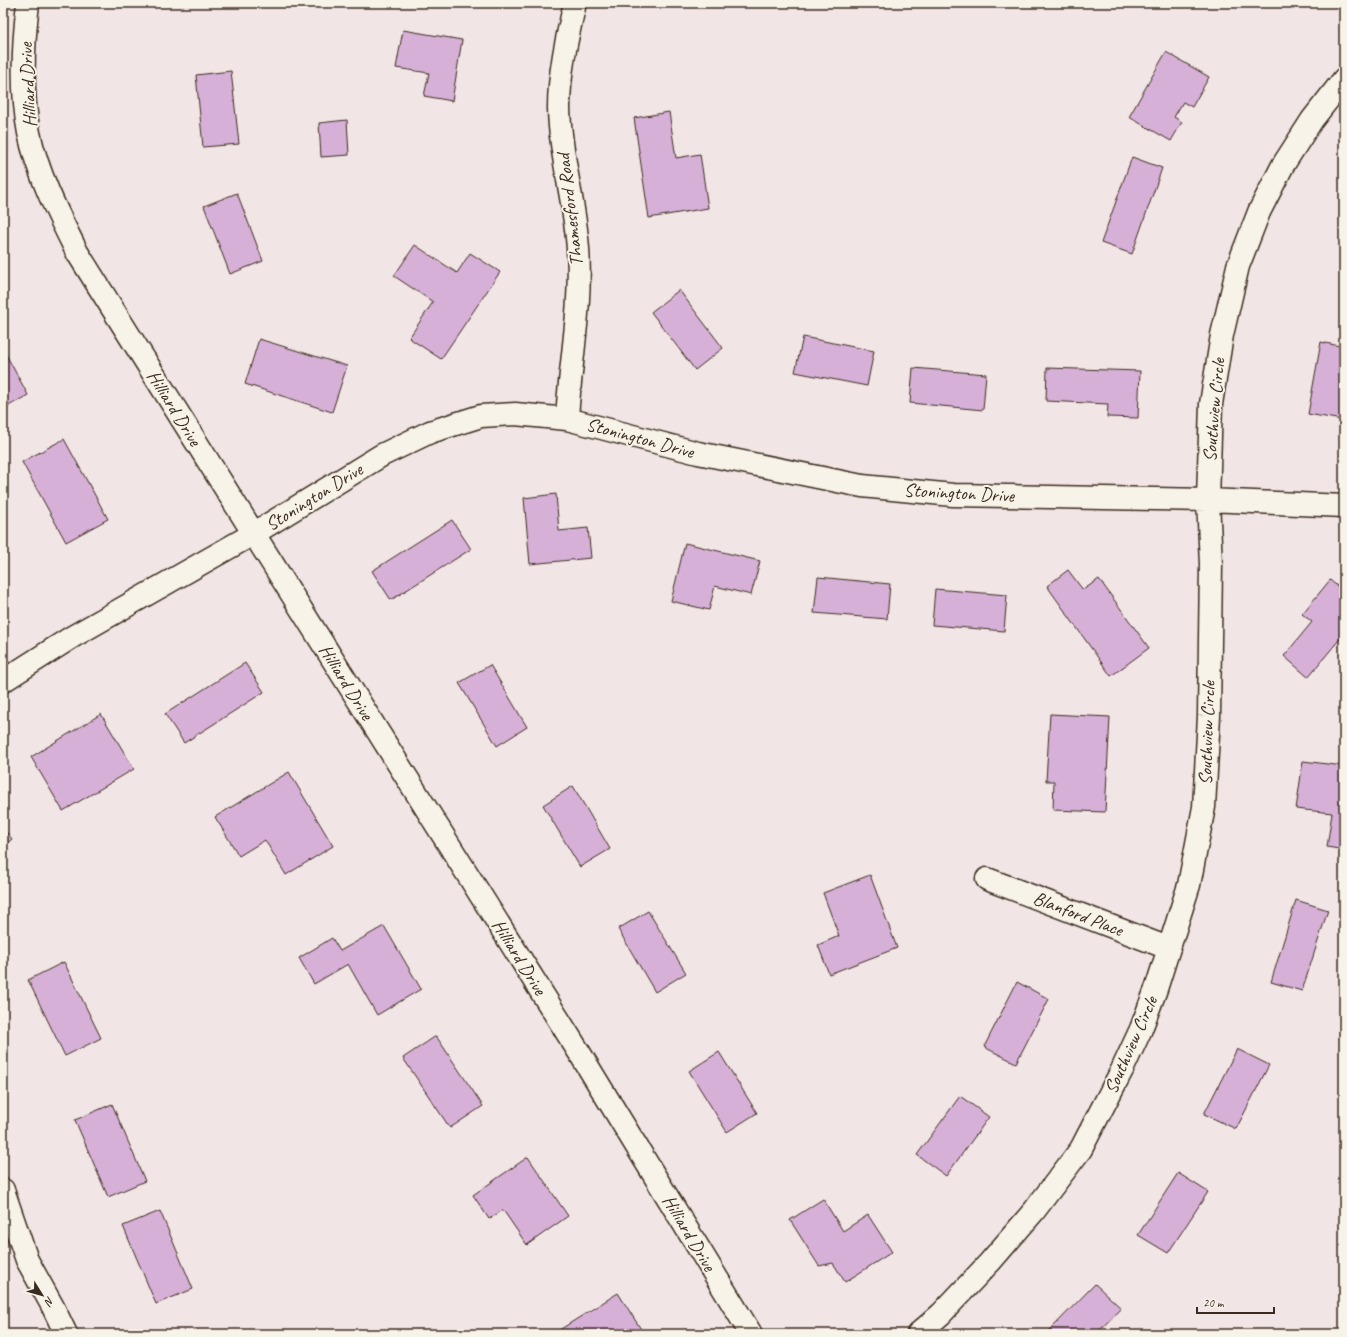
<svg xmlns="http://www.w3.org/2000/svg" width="1347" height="1337" viewBox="0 0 1347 1337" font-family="Caveat,sans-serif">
<rect width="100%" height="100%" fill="#f1e6e5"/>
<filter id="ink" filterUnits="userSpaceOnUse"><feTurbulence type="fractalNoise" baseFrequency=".025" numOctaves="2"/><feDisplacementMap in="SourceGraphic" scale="8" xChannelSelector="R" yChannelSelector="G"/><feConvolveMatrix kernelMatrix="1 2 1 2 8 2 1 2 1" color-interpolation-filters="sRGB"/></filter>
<g filter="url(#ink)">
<path fill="#d7b0d8" stroke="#3b2a1e" d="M403,30L462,40L452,101L424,96L429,73L396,68Z
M1166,52L1209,77L1192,107L1183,102L1174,117L1182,122L1171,141L1129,117Z
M231,71L239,144L203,147L196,75Z
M669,112L676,158L700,154L708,208L649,218L634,118Z
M347,120L349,155L321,157L319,123Z
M1132,157L1162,168L1132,254L1101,243Z
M237,193L263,261L230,274L204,206Z
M415,245L457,273L470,253L500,272L441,359L409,338L433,302L394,276Z
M679,290L723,348L695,370L651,312Z
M803,337L874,351L867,386L795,372Z
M259,339L347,366L332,412L245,384Z
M1321,342L1344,347L1342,420L1308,414Z
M3,349L28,395L3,409Z
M913,368L986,374L983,410L910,403Z
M1047,368L1140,371L1138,418L1107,417L1108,404L1046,401Z
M64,439L108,519L66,542L22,462Z
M556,494L559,531L588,528L591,558L530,564L524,498Z
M452,520L471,549L391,600L372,571Z
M685,543L760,561L751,595L715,586L709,610L671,601Z
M1068,570L1083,590L1099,579L1149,648L1111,676L1047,586Z
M818,577L890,584L887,619L814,613Z
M1330,580L1344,592V634L1308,677L1284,656L1312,622L1302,614Z
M935,589L1007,595L1004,631L932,625Z
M245,663L264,692L184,743L165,714Z
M490,665L527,727L497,746L459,683Z
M101,714L134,769L63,811L31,757Z
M1050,714L1110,717L1105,812L1053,810L1054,781H1046Z
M1303,761L1344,766V850L1327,847L1332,813L1296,809Z
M289,772L333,846L286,875L265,840L239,856L215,817Z
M573,786L610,849L580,867L543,805Z
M3,828L12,839L3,847Z
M870,875L897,948L829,974L818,945L839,936L823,893Z
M1296,900L1328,910L1302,991L1271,982Z
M648,911L686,973L655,992L618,929Z
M384,926L421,989L377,1015L348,964L314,984L299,958L332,938L340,951Z
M64,962L101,1038L65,1056L28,980Z
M1017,982L1049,999L1016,1063L984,1047Z
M436,1036L483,1106L450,1128L403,1058Z
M1237,1049L1269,1065L1236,1129L1204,1114Z
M719,1052L757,1113L727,1132L689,1071Z
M960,1096L989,1117L946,1176L917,1155Z
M112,1104L145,1181L108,1197L75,1120Z
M528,1157L568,1216L527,1245L503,1210L489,1219L473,1195Z
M1178,1173L1208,1192L1168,1253L1138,1235Z
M823,1199L843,1231L868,1215L892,1252L845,1282L833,1263L819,1266L790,1220Z
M160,1211L193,1289L156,1304L123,1226Z
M1095,1284L1121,1308L1096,1334H1046Z
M618,1293L644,1334H553Z"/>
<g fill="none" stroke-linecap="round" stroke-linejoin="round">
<g stroke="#3b2a1e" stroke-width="25">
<path id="minor" d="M28,3C23,45 21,92 29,133C38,175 58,214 77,252L579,1052L751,1334
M567,419C570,363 582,306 578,249C575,202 560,156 559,108C559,72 567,38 575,3
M3,681L72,637L253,534L382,455L430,432L481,416L515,414L567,419L698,453L862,486L953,495L1208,500L1344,506
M987,879L1168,948
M3,1190L27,1260L53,1307L66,1334
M918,1334L941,1314L990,1262L1034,1211L1081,1149L1122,1070L1141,1029L1156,989L1189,885L1204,807L1209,716L1211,564L1208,500L1211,404L1222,335L1238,266L1259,212L1283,165L1312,120L1344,79"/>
</g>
<use href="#minor" stroke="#f7f3e8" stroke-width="22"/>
</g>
</g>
<g text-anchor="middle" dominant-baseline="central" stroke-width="4" stroke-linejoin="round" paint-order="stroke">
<g font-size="19" fill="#3b2a1e" stroke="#f7f3e8">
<text transform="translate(28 85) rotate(-93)">Hilliard Drive</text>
<text transform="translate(570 210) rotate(-97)">Thamesford Road</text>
<text transform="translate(174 408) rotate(58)">Hilliard Drive</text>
<text transform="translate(1214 410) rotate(-85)">Southview Circle</text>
<text transform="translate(640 438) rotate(15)">Stonington Drive</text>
<text transform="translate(959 493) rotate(3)">Stonington Drive</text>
<text transform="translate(314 497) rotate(-32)">Stonington Drive</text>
<text transform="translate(346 682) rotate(58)">Hilliard Drive</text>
<text transform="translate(1207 733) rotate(-88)">Southview Circle</text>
<text transform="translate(1078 914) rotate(21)">Blanford Place</text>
<text transform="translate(519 957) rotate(58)">Hilliard Drive</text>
<text transform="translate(1131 1045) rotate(-66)">Southview Circle</text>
<text transform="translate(689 1233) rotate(59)">Hilliard Drive</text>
</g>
</g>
<rect width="1347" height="1337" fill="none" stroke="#f7f3e8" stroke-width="16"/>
<rect x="8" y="8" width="1331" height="1321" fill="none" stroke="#3b2a1e" stroke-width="1.5" filter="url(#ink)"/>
<g transform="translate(42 1295) rotate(127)" stroke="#f7f3e8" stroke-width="3" paint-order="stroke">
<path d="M0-3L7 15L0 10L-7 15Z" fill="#3b2a1e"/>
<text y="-6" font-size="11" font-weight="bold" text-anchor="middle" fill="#3b2a1e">N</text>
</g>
<path d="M1197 1307v6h77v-6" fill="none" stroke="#3b2a1e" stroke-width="2"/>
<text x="1203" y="1307" font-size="12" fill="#3b2a1e" stroke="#f7f3e8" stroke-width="3" paint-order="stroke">20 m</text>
</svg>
